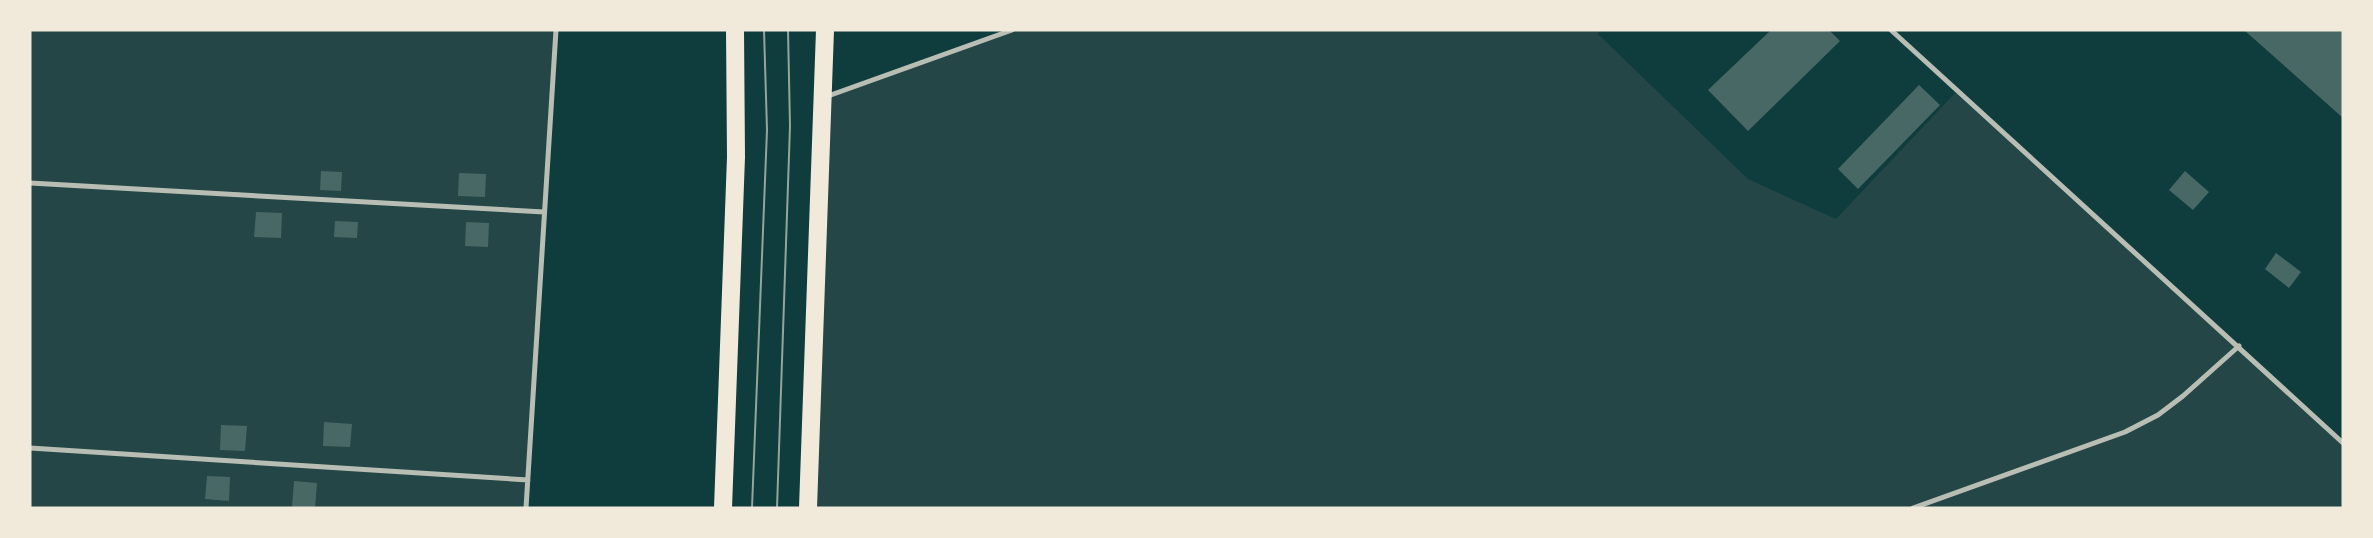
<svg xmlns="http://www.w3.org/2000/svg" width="2373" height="538" viewBox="0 0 2373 538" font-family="'DM Sans',sans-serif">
<rect width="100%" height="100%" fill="#0f3d3e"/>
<path fill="#244646" d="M30,30H555L526,508H30Z
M1012,30H1601L1598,34L1748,179L1836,219L1958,90L2343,443V508H808L825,97Z"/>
<path fill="#486865" d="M1771,30H1829L1840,41L1748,131L1708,90Z
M2244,30H2343V118Z
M1919,85L1940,105L1858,189L1838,169Z
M321,171L342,172L341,191L320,190Z
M2185,171L2209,192L2193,210L2169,190Z
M459,173L486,174L485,197L458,196Z
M256,212L282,213L281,238L254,237Z
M335,221L358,222L357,238L334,237Z
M466,222L489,223L488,247L465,246Z
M2276,253L2301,272L2289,288L2265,269Z
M324,422L352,424L350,447L323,446Z
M221,425L247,426L245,451L220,450Z
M207,476L230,477L229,501L205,499Z
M294,481L317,483L315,508L292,507Z"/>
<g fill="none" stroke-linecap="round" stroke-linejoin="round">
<path stroke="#b8beb3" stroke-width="5" d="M1891,30L2343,443
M828,96L1012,30
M30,183L544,212
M30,448L528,480
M526,508L556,30
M1913,508L2125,432L2158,415L2183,396L2239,346"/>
<path stroke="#f1e9da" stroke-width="18" d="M723,508L736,157L735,30
M808,508L825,30"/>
<path stroke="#97a49c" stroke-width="2" d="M752,508L767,130L764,30
M777,508L790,126L788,30"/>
</g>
<rect width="2373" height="538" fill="none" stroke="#f1e9da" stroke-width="63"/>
</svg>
